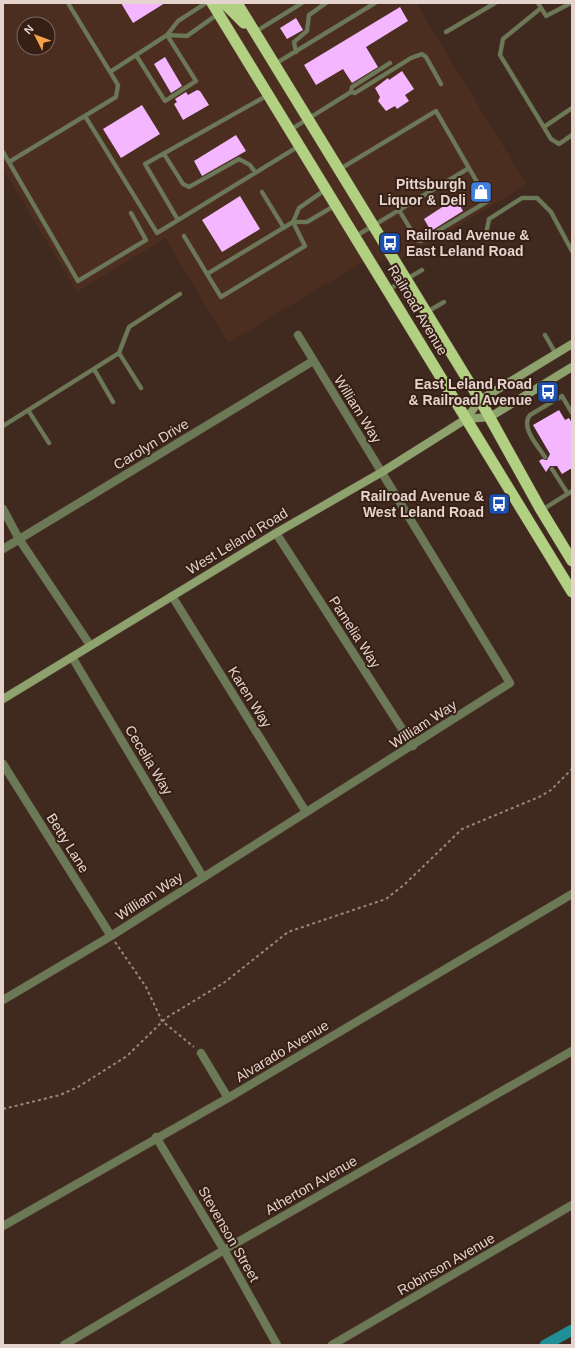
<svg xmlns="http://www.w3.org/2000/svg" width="575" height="1348" viewBox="0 0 575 1348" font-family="Helvetica,sans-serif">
<rect width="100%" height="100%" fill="#40291e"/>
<path fill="#4c2e20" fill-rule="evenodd" d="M3,3H416L527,185L400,260L361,263L228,343L165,238L77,292L3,169ZM24,24H48V48H24Z"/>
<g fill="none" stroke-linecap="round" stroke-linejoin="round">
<path stroke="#208f96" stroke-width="11" d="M545,1345L572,1330"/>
</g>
<path fill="#f4b6fe" d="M121,3H165L133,23Z
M400,7L408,21L366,47L378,67L352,83L343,69L316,85L304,65Z
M296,18L303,30L287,39L280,28Z
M165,57L182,86L171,93L154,64Z
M402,71L414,89L405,95L409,101L397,109L395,106L386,111L378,101L380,97L375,88L388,78L389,80Z
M197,90L200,91L209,105L183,120L174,104L177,102L175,99L186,92L188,95Z
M142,105L160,134L121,158L103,129Z
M236,135L246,151L202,176L194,161Z
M240,196L260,229L222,252L202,220Z
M456,198L463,211L431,231L424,219Z
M559,410L565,420L569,418L572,423V468L562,474L557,466H550L546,472L539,461L542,459L547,460L550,454L533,425Z"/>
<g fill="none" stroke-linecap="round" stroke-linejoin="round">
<g stroke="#5a443a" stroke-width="5">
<path id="service" d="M538,3L546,16L571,3
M541,8L503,39L500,55L551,139L559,144L572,135
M255,32L302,3
M446,32L495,3
M167,35L187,36L218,14
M296,52L294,42L307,31L309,15L326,3
M136,55L165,101L196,81L167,35
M275,64L375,3
M110,72L167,35L178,21L206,3
M351,92L355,93L411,58L422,54L426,57L441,84
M85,116L157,233L299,146
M544,127L572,108
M290,130L351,92L352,87L390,63
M3,152L78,281L146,240L131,213
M164,154L183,184L189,187L239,159L250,165L255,172
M9,162L116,97L118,85L68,3
M340,169L436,111L488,201L421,241L417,240L399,210
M262,192L284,228
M178,220L145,164L268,95
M293,222L305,246L221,297L207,274L293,222H307L334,206
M293,222L299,208L325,190
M487,229L489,219L522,198H537L551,212L572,251
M184,236L207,274
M356,236L469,168
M388,290L422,270
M427,312L444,302
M545,335L556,354
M119,353L141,388
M94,369L113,402
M28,410L49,443
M3,426L119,353L129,327L180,294
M545,457C538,446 520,427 530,415L562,396L572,413
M552,469L568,494
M542,510L572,491"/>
</g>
<g stroke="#5a443a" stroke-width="9">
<path id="minor" d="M3,509L19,539L90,645
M276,533L413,746
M3,549L313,361
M172,596L306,812
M72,657L203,877
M3,764L111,936
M3,1000L111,936L510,683L298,335
M201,1053L228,1098
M156,1137L224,1250L277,1345
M3,1226L228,1098L572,894
M64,1345L224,1250L572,1051
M332,1345L572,1205"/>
</g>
<g stroke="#5a443a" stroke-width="9">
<path id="secondary" d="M466,419L490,417L572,367
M3,699L276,533L382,472L466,419L480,400L572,344"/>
</g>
<g stroke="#5a443a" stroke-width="12">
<path id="trunk" d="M212,3L572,592
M218,3L227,6L244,23
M237,3L480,400L541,510L572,561"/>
</g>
<path stroke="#99867d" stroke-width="2" stroke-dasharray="3 3" stroke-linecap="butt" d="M115,942L146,987L162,1021L194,1047
M3,1109L60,1095L78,1087L127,1056L166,1018L225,982L288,932L386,899L405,884L462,829L539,797L551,790L572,769"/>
<use href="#service" stroke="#6b7957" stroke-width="4"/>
<use href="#minor" stroke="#6b7957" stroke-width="8"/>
<use href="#secondary" stroke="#8da26c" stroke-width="8"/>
<use href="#trunk" stroke="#b2d082" stroke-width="11"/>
</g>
<defs>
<g id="shop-square" transform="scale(1.15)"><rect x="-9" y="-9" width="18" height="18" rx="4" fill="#3f7fe0" stroke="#361f14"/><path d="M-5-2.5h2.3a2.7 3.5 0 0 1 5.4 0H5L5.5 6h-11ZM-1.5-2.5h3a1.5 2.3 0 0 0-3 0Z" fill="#fff"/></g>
<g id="bus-square" transform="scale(1.15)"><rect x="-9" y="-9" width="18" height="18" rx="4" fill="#1a4fb4" stroke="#361f14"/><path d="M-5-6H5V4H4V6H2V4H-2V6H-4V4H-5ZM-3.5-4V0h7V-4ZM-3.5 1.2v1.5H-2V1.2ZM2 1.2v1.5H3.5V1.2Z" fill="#fff"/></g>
</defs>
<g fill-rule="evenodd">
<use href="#shop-square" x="481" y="192"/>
<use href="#bus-square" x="390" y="243"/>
<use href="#bus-square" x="548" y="392"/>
<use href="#bus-square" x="499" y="504"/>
</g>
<g text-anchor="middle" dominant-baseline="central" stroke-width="4" stroke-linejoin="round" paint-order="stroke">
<g font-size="14" font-weight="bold" fill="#e4d4cd" stroke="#361f14" text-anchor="end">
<text x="466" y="184">Pittsburgh<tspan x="466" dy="16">Liquor &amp; Deli</tspan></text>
<text x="406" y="235" text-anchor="start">Railroad Avenue &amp;<tspan x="406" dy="16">East Leland Road</tspan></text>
<text x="532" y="384">East Leland Road<tspan x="532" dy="16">&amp; Railroad Avenue</tspan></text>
<text x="484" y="496">Railroad Avenue &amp;<tspan x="484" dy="16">West Leland Road</tspan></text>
</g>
<g font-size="14" fill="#e4d4cd" stroke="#361f14">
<text transform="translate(418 310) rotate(59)">Railroad Avenue</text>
<text transform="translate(358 409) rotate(58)">William Way</text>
<text transform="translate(151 444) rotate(-31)">Carolyn Drive</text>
<text transform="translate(237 541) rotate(-31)">West Leland Road</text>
<text transform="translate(355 632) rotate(57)">Pamelia Way</text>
<text transform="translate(250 697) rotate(58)">Karen Way</text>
<text transform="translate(423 724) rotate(-33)">William Way</text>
<text transform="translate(149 760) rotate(59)">Cecelia Way</text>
<text transform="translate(68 843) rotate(58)">Betty Lane</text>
<text transform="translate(149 896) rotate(-33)">William Way</text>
<text transform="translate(282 1051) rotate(-31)">Alvarado Avenue</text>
<text transform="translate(311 1185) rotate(-30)">Atherton Avenue</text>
<text transform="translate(229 1234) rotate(60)">Stevenson Street</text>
<text transform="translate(446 1264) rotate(-30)">Robinson Avenue</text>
</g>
</g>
<rect width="575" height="1348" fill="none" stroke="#e4d4cd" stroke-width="8"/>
<g transform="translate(36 36) rotate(312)"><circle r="19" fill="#361f14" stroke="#7c675e"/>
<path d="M0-3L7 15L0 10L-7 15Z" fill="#f6a248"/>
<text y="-6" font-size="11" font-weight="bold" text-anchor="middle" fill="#e4d4cd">N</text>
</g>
</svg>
